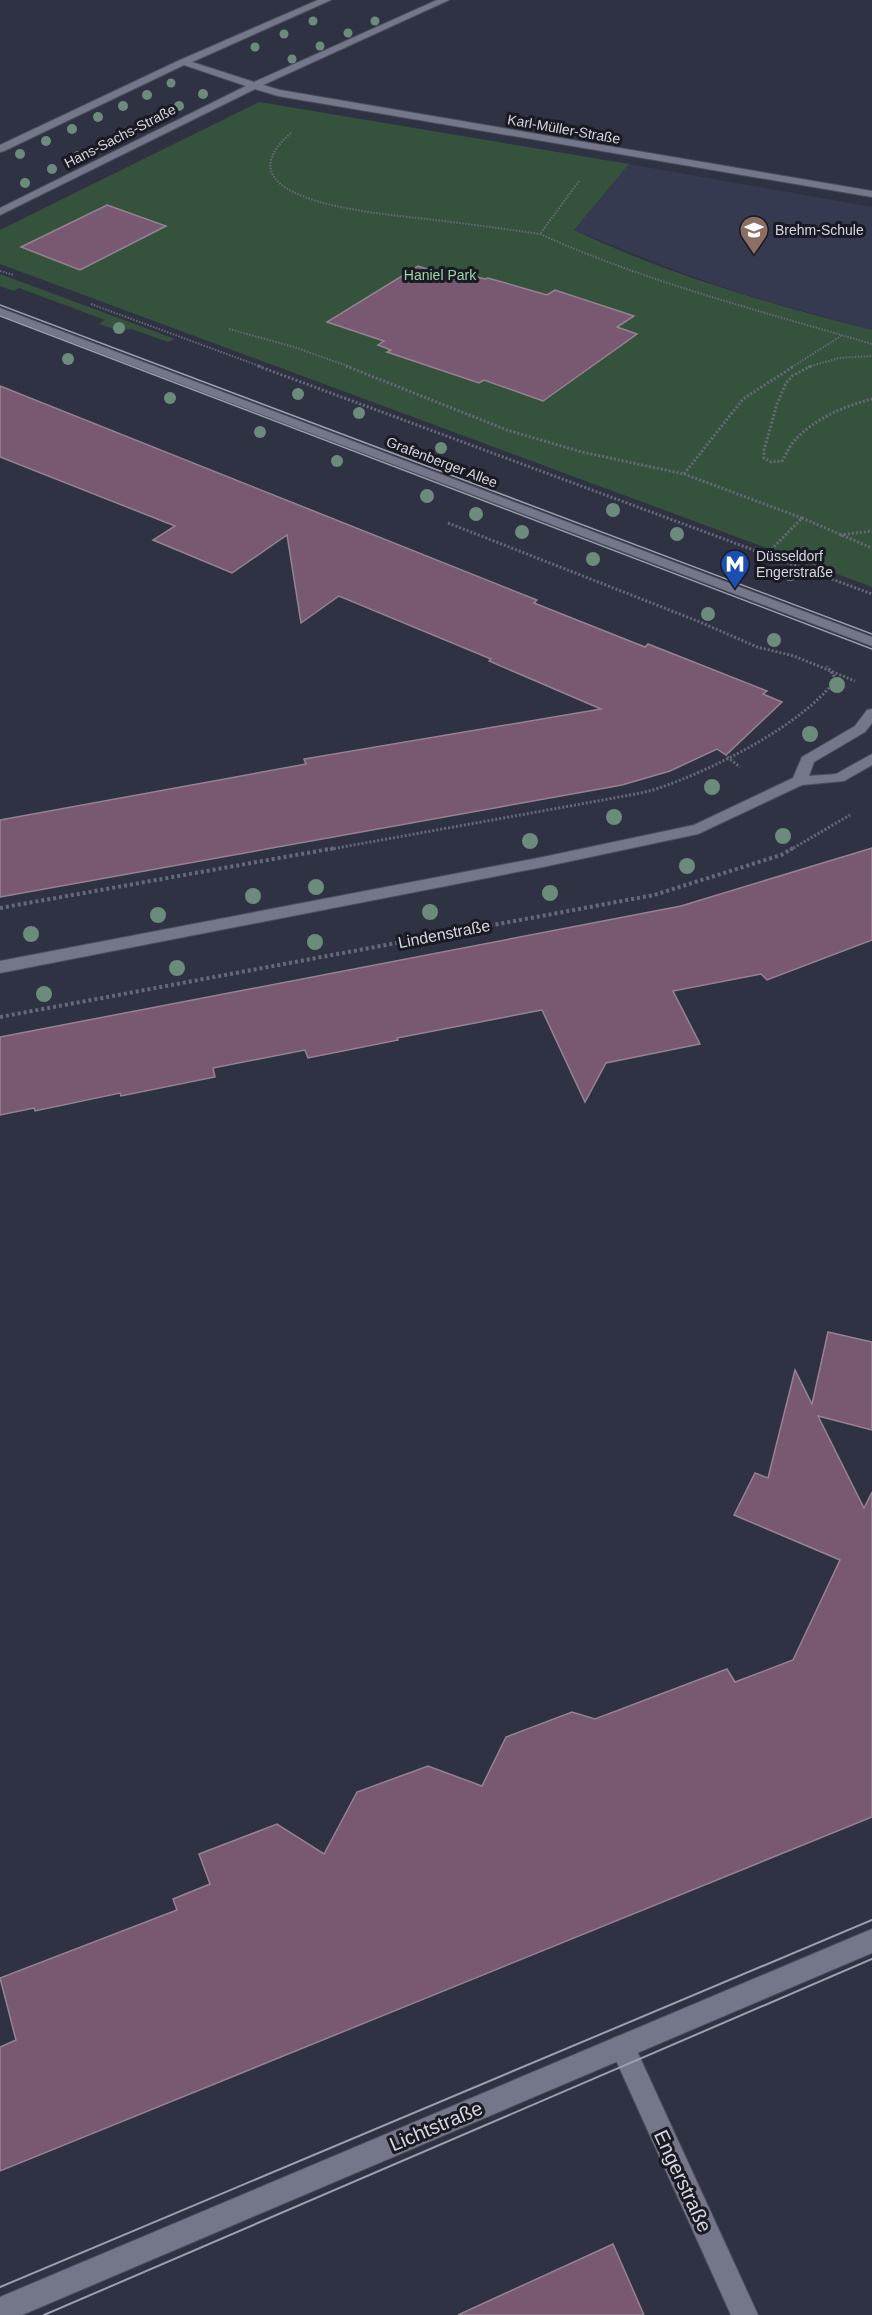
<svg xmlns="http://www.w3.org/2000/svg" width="872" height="2315" viewBox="0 0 872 2315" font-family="Arial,sans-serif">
<rect width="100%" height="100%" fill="#2f3242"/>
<path fill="#363a50" d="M629,164L872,207V330L746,295L674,270L574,230Z"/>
<path fill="#35533c" d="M259,102L629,164L574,230C668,275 771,304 872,330V587L0,264V230Z
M0,274L175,339L168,342L132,329L117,330L99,324L105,320L19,288L14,291L0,286Z"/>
<path fill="#795972" stroke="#958391" stroke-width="1.5" d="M107,205L166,226L80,270L21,247Z
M418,266L464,282L473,276L485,279L488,278L547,295L555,290L634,316L617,327L637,334L543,401L484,380L479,383L387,352L391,350L378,345L384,341L327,322Z
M0,386L537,600L534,603L645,647L648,644L767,691L763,694L782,702L726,755L717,749L670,771L622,785L0,897V820L306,764L304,759L601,709L489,661L491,659L339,596L301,623L287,535L232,573L153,540L175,526L0,457Z
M872,848V940L767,980L761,974L673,991L700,1044L606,1063L585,1102L542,1010L397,1038L398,1040L308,1058L305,1050L213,1068L215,1077L121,1096L120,1093L35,1111L34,1108L0,1115V1037L681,906Z
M828,1332L872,1342V1430L818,1416L864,1508L872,1492V1817L0,2171V2047L16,2040L0,1978L177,1910L173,1899L210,1884L199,1854L277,1824L324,1854L357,1792L428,1766L482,1786L506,1737L572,1712L595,1719L727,1669L735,1682L793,1660L840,1560L734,1515L755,1473L768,1478L795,1370L812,1404Z
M613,2244L644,2315H458Z"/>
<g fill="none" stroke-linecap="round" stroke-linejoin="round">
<g stroke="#4c4f5c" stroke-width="2">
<path id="minor" d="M318,0H331L192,62L254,82L437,0H449L263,85L280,90L872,191V197L278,96L255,89L0,215V208L246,86L184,65L4,151L0,152V145L180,60Z
M872,709V723L865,732L814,762L809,776L836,774L872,754V765L844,781L802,785L698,834L543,867L0,973V961L543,857L694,825L793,778L802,757L855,726L867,710Z
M622,2035L631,2038L758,2315H731L610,2047L613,2038Z"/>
</g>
<g stroke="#4c4f5c" stroke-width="2">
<path id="tertiary" d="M872,1929V1953L22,2315H0V2297Z"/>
</g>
<g stroke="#4c4f5c" stroke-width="2">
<path id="secondary" d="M0,308L872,637V646L0,315Z"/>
</g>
<path stroke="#666977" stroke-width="2" stroke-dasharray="1.5 1.5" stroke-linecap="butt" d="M291,133C208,205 400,215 435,220C470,224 505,229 540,234
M579,181L540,234C646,282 761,311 872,344
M0,271L14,275
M91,304L262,367
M229,329L294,347L350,367
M792,367L841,336
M808,367L839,358L872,356"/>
<path stroke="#666977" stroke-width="3" stroke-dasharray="2 2" stroke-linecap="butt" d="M258,366L872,594
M346,366L507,430L582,452L684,474L743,399L794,366
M811,366L792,376L786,383L777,404L764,450V458L771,462L782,461C786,455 789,447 794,441C814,419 844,406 872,399
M684,474L802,518L766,555
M802,518L872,548
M448,523L700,622L757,647L794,656L855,681
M840,535L872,531
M727,757L740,767
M326,850L614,798C629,795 644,793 659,788C712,770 803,725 836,679L827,666
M790,850L850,815"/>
<path stroke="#666977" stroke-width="4" stroke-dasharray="3 3" stroke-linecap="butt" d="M0,908L335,848
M0,1017L654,895L781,855L793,848"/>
<use href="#minor" fill="#737789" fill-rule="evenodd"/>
<use href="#tertiary" fill="#737789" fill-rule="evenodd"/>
<use href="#secondary" fill="#737789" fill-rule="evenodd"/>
<path stroke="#9da0ac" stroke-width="1.5" d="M0,305L872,634
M0,316L872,649"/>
<path stroke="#9da0ac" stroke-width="2" d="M0,2287L872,1920
M44,2315L872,1959"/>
</g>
<g fill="#6c8c7b">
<circle cx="313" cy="21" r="4.5"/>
<circle cx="375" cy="21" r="4.5"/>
<circle cx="348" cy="33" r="4.5"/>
<circle cx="284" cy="34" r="4.5"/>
<circle cx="320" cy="46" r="4.5"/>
<circle cx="255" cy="47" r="4.5"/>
<circle cx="292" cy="59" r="4.5"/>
<circle cx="171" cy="83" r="4.5"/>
<circle cx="203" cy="94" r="5"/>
<circle cx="147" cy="95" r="5"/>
<circle cx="123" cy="106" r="5"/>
<circle cx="179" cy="106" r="5"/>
<circle cx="98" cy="117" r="5"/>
<circle cx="154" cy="118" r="5"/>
<circle cx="72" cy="129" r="5"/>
<circle cx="129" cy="131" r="5"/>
<circle cx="46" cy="141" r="5"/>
<circle cx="104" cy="143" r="5"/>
<circle cx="20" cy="154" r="5"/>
<circle cx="78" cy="156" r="5"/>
<circle cx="52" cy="169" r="5"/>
<circle cx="25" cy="183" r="5"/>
<circle cx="119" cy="328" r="6"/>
<circle cx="68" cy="359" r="6"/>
<circle cx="298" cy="394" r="6"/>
<circle cx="170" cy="398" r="6"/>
<circle cx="359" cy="413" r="6"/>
<circle cx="260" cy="432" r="6"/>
<circle cx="441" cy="448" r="6"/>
<circle cx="337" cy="461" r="6"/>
<circle cx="427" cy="496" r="7"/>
<circle cx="613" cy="510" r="7"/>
<circle cx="476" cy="514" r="7"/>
<circle cx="522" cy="532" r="7"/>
<circle cx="677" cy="534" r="7"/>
<circle cx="593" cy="559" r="7"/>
<circle cx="790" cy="574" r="7"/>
<circle cx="708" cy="614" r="7"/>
<circle cx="774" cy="640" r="7"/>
<circle cx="837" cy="685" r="8"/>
<circle cx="810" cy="734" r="8"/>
<circle cx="712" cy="787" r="8"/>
<circle cx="614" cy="817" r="8"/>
<circle cx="783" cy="836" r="8"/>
<circle cx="530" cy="841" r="8"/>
<circle cx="687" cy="866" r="8"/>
<circle cx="316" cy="887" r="8"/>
<circle cx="550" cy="893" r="8"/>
<circle cx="253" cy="896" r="8"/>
<circle cx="430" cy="912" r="8"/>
<circle cx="158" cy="915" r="8"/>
<circle cx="31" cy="934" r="8"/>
<circle cx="315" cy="942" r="8"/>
<circle cx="177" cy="968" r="8"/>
<circle cx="44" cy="994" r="8"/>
</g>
<defs>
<g id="school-pin" transform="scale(1.5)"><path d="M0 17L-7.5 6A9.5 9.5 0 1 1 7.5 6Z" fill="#8d6e63" stroke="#191a22"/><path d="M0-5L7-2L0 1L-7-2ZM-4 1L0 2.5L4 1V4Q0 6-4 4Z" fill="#fff"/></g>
<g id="metro-pin" transform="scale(1.5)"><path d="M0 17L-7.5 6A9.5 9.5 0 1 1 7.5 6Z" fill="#1a4fb4" stroke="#191a22"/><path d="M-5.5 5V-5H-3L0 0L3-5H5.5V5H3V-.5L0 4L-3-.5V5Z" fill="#fff"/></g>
</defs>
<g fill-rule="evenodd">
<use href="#school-pin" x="754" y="230"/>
<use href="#metro-pin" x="735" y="564"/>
</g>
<g text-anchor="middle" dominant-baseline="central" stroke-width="6" stroke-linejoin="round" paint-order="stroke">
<g font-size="14" fill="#d5d7e2" stroke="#191a22">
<text transform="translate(564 129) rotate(10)">Karl-Müller-Straße</text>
<text transform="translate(120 136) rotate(-27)">Hans-Sachs-Straße</text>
<text transform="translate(442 462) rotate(21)">Grafenberger Allee</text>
</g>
<g font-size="14" fill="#d5d7e2" stroke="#191a22" text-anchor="start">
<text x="775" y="230">Brehm-Schule</text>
<text x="756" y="556">Düsseldorf<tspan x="756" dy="16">Engerstraße</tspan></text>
</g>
<g font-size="14" fill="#9dd6a9" stroke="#191a22">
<text x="440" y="275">Haniel Park</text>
</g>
<g font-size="16" fill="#d5d7e2" stroke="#191a22">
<text transform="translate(444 934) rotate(-11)">Lindenstraße</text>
</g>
<g font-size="20" fill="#d5d7e2" stroke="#191a22">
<text transform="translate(436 2126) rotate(-23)">Lichtstraße</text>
<text transform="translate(683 2181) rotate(65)">Engerstraße</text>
</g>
</g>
</svg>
